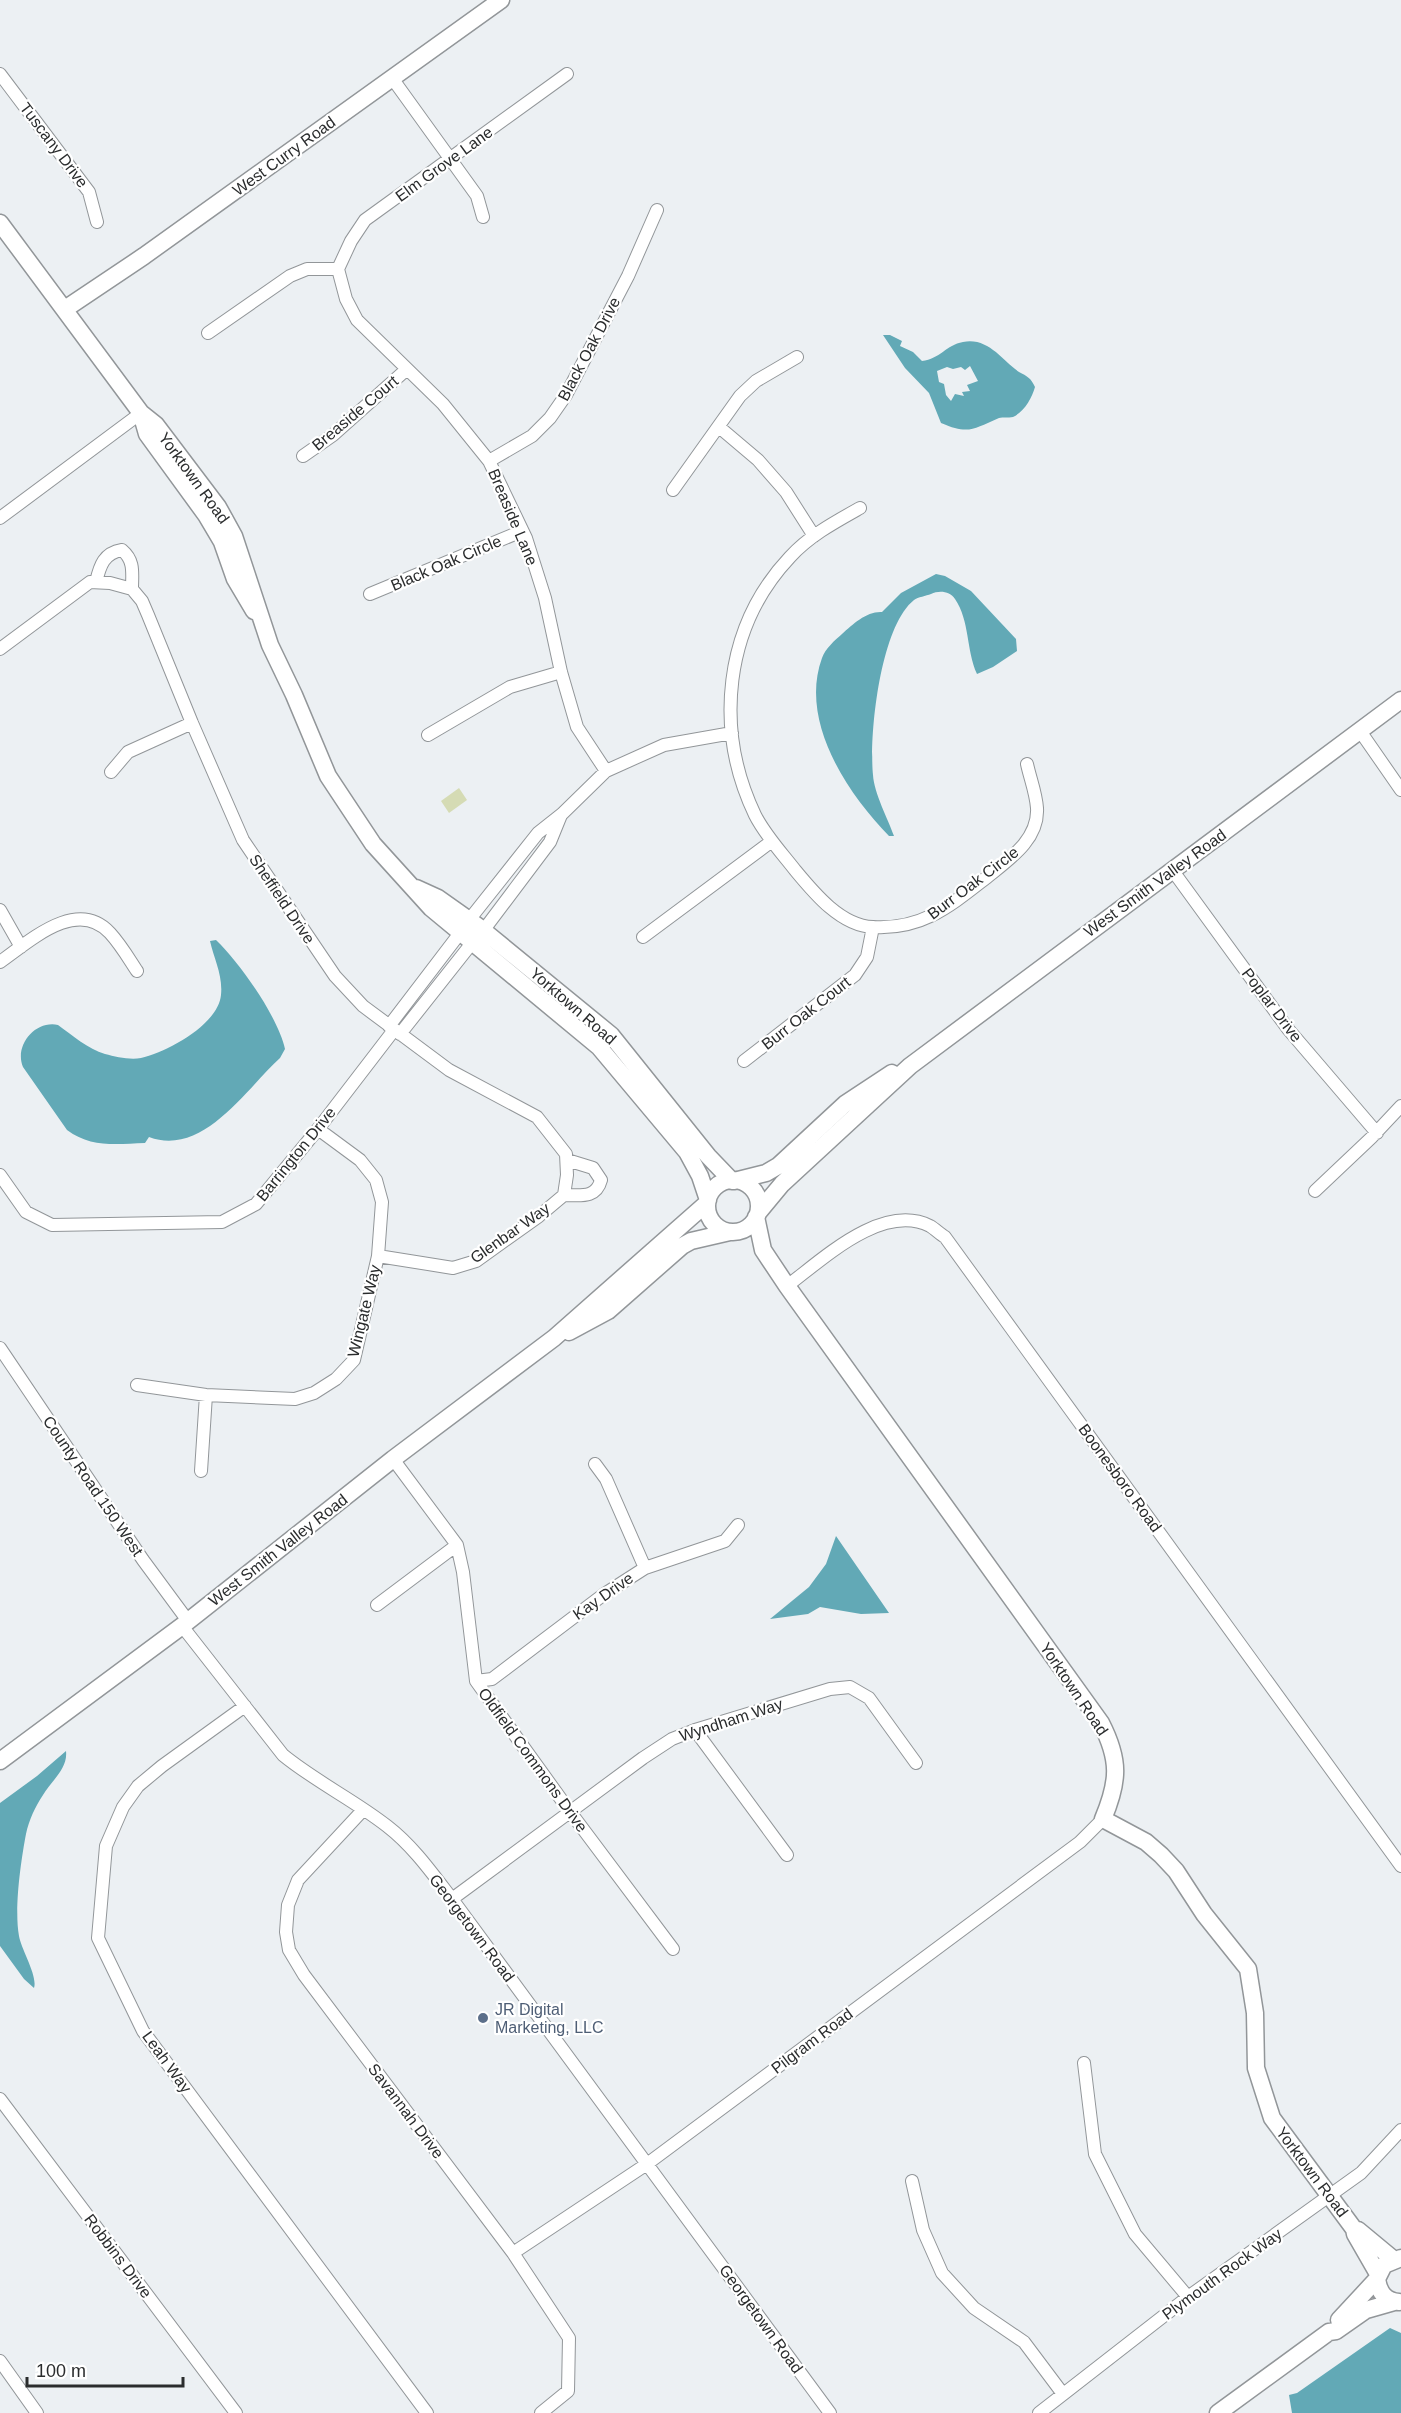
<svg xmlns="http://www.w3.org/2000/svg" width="1401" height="2413" viewBox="0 0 1401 2413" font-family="Helvetica,sans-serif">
<rect width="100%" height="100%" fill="#ecf0f3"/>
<path fill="#d5dbb4" d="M459,788L467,800L449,813L441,801Z"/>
<path fill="#62a9b6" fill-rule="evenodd" d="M883,335H890L902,341L900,346L913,352L922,361C940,359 946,345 963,342C988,337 1002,360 1019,372C1027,376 1031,378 1035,387C1032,398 1024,412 1013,417C1008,418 1003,417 999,418C973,429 969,435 941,423L929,393L905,368ZM970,366L978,381L967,385L970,391L962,392L964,396L955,394L951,401L946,395L944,384L939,382L937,371L947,367L953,369L961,367L965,370Z
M936,574L945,576L971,591L1016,639L1017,651L993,667L977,674C966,650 970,621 955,599C950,591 939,590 931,594C926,596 918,597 914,600C880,627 869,735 873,775C874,793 888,819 894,836H889C847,793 799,721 822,658C825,649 835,640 842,634C853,624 867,611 882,612L901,593Z
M216,940C240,963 278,1017 285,1049L280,1058C245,1090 203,1157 149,1137L145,1143C116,1144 91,1148 67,1130L23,1067C14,1046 35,1020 58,1025C72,1035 88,1049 105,1054C116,1057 130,1060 141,1058C167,1052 218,1025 221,995C223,975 214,959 210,941Z
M836,1536L889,1613L861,1614L820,1607L808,1614L770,1619L809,1587L826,1564Z
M66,1751C68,1769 51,1781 43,1795C35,1807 29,1820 26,1834C21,1860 14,1909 19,1936C21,1949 38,1976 34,1988L24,1979L0,1946V1803L37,1776Z
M1390,2328L1401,2333V2413H1292L1289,2395L1297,2393Z"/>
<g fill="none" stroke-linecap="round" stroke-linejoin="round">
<g stroke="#929699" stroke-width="14">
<path id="street" d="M0,74L89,192L97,222
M392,78L477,196L483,217
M338,269L346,299L357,320L443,404L489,461L526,538L545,598L561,672L577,727L606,771
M338,269L351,241L365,220L567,74
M208,333L290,276L307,269H338
M719,427L758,460L786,492L814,536
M303,456L333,435L407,369
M489,461L532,436L550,418L566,395L628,276L657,210
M673,490L740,396L756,381L797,357
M860,508C835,522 809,536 790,557C724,627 714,729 755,815C765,835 781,852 795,870C814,893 841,926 873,927C922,930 950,906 986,878C1008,860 1039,840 1037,808C1036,793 1030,778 1027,764
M0,518L141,413
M96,582C100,565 104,553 122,550C135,561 132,573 132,589
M370,594L522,531
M0,649L90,582L110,583L132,589L142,601L148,615L192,723L243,840L335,976L363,1006L449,1070L537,1117L566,1154L567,1175L564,1195L539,1216L476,1261L453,1268L378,1256
M1360,731L1401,790
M428,735L510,687L561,672
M111,772L128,752L192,723
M1173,871L1288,1029L1377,1133
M0,910L21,947
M469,920L538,833L562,814L606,771L664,745L732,733
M483,931L550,842L561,815
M643,937L772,841
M0,962C30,941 77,897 110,933C121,945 129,959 137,971
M389,1026L460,933
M400,1034L472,943
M744,1061L855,975L867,957L873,927
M0,1175L26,1212L52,1225L222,1222L256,1204L318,1129L394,1030
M1315,1191L1371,1138L1401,1106
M564,1195C580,1195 596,1199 601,1180L593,1168L567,1160
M787,1286C822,1260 882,1202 930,1226C935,1229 940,1234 945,1237L1401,1866
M0,1348L143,1560L188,1621
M137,1385L206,1395L295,1399L314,1393L336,1379L354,1360L378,1256L382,1202L376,1180L360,1160L318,1129
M393,1459L457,1545L463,1572L476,1681L571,1813L673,1949
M595,1464L606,1479L645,1568
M201,1471L206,1395
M377,1605L457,1545
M182,1626L283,1755C316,1782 354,1800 387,1826C413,1846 432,1873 452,1899L830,2413
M476,1681L492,1679L603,1595L645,1568L725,1541L738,1525
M245,1706L162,1766L138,1786L123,1807L106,1846L98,1938L143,2031L427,2413
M695,1730L787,1855
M363,1810L298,1880L288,1905L286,1932L289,1950L304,1975L513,2253L569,2338L568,2391L541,2413
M452,1899L643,1758L672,1739L695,1730L830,1689L850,1687L869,1698L916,1763
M1084,2063L1095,2154L1135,2234L1188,2297
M0,2099L236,2413
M912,2181L923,2230L942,2273L974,2308L1024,2342L1063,2394
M513,2253L647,2164L1080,1842L1103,1819
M0,2361L37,2413
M1039,2413L1188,2297L1361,2173L1401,2130"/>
</g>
<g stroke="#929699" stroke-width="19">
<path id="secondary" d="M0,223L141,413L156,425L218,507L234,536L270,645L294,695L328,776L373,844L431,908L599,1047L687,1152L700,1176L708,1200
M65,309L144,256L501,0
M141,413L147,434L206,515L222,542L235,579L254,611
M416,888L438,898L479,927L611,1035L708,1156L732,1181
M707 1206a26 26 0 1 1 52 0a26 26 0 1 1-52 0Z
M734,1181L766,1173L778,1166L845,1104L892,1073
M758,1213L782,1184L910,1066L1401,700
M756,1217L763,1250L787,1286L1101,1723C1120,1760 1119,1781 1103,1819L1146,1842L1161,1855L1176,1871L1204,1914L1248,1969L1255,2013L1256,2068L1272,2118L1354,2229L1355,2234L1378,2274
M569,1332L608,1311L682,1246L691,1241L730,1232
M0,1761L182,1626L393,1459L554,1338L707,1203
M1358,2230L1393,2259
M1399,2302C1385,2301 1379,2292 1377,2279L1384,2265L1401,2258
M1339,2320L1377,2279
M1218,2413L1329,2332L1336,2331L1366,2310L1394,2302"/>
</g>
<use href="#street" stroke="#fff" stroke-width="12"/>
<use href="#secondary" stroke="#fff" stroke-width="16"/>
</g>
<circle fill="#5c6f8a" stroke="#fff" stroke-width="2" cx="483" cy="2018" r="6"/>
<g text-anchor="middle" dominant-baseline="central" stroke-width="4.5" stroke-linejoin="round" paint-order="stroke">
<g font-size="16" fill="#2a2c2d" stroke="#fff">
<text transform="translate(54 145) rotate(53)">Tuscany Drive</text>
<text transform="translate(284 156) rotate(-36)">West Curry Road</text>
<text transform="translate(444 164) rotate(-36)">Elm Grove Lane</text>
<text transform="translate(589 349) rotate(-62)">Black Oak Drive</text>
<text transform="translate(355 413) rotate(-40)">Breaside Court</text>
<text transform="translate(194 478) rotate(54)">Yorktown Road</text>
<text transform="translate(513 517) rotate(67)">Breaside Lane</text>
<text transform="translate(446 563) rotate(-23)">Black Oak Circle</text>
<text transform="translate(973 883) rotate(-37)">Burr Oak Circle</text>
<text transform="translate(1155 883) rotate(-36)">West Smith Valley Road</text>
<text transform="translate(282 899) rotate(56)">Sheffield Drive</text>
<text transform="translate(1272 1005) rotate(53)">Poplar Drive</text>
<text transform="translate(573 1006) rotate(41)">Yorktown Road</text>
<text transform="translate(806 1013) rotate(-38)">Burr Oak Court</text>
<text transform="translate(296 1154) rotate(-51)">Barrington Drive</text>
<text transform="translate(510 1233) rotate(-35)">Glenbar Way</text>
<text transform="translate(364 1311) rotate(-76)">Wingate Way</text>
<text transform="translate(1120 1478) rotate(54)">Boonesboro Road</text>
<text transform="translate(93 1486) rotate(56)">County Road 150 West</text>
<text transform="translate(278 1550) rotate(-38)">West Smith Valley Road</text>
<text transform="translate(603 1596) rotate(-35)">Kay Drive</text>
<text transform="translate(1074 1689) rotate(56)">Yorktown Road</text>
<text transform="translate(731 1720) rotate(-18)">Wyndham Way</text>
<text transform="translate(533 1760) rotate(54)">Oldfield Commons Drive</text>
<text transform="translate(472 1928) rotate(53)">Georgetown Road</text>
<text transform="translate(812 2041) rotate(-37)">Pilgram Road</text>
<text transform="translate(167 2062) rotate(54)">Leah Way</text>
<text transform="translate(406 2111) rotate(53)">Savannah Drive</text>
<text transform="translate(1312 2172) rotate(53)">Yorktown Road</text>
<text transform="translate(118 2256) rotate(53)">Robbins Drive</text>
<text transform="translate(1222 2274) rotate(-36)">Plymouth Rock Way</text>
<text transform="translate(761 2319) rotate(54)">Georgetown Road</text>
</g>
<g font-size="16" fill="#4e5e75" stroke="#fff" text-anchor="start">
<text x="495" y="2009">JR Digital<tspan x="495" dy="18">Marketing, LLC</tspan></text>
</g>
</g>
<path d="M27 2377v9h156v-9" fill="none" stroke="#2a2c2d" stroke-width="3"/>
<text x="36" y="2377" font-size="18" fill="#2a2c2d" stroke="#ffffff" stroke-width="4.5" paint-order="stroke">100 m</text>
</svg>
